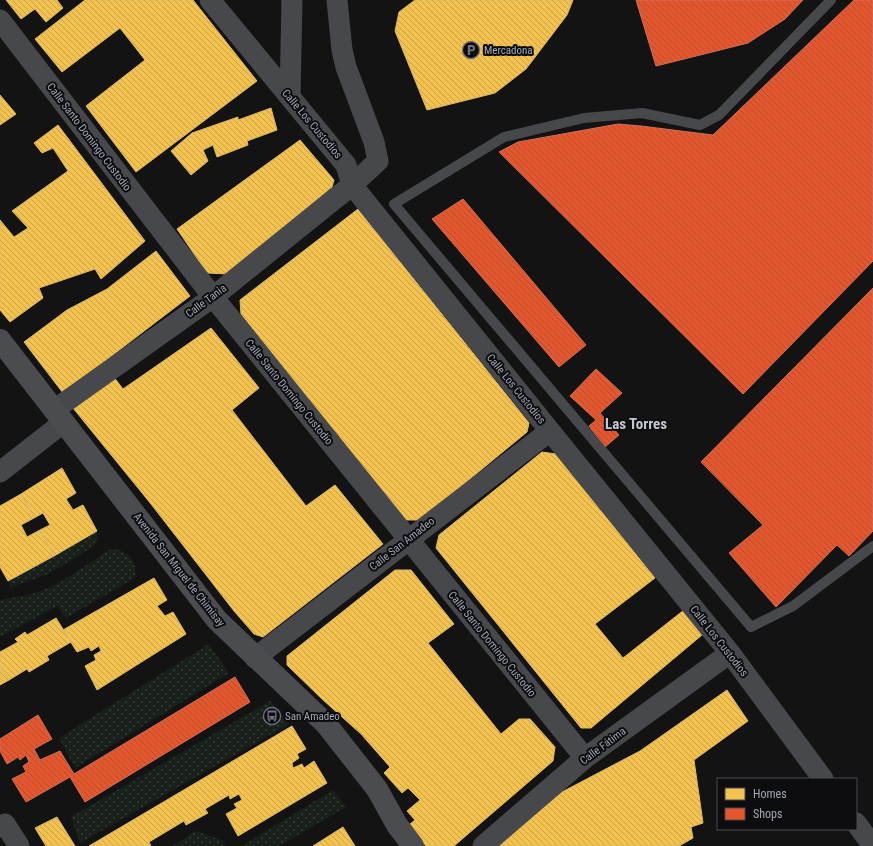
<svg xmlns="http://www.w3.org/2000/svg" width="873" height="846" viewBox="0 0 873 846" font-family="'Roboto Condensed',sans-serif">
<defs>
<pattern id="park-dots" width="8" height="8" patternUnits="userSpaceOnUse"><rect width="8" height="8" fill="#19201a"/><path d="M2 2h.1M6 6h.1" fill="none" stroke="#373e39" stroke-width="1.8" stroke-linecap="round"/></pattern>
<pattern id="homes-back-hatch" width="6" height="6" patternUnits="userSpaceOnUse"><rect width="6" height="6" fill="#f2c14e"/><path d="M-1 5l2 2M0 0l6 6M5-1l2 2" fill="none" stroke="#cba449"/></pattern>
<pattern id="shops-back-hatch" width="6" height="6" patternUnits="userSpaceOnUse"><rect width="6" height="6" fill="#e4572e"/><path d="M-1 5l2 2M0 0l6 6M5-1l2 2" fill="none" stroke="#b74e30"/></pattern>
</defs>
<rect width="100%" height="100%" fill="#131313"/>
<path fill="url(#park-dots)" d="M97,531L98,540L93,547L48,574L32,580L11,587L8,581Z
M115,549C131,554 137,560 135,578L66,618L57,606L0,637V600C10,598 21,597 31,594C59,587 84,566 109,550Z
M209,644L229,673L75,768L59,738Z
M270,701L289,724L80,843L71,817Z
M333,790L346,807L279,846H242Z
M196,831L224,841L225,846H173Z"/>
<path fill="url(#homes-back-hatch)" stroke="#dab96d" d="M6,0H57L63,8L46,22L35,9L21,19Z
M85,0H193L257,81L136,172L86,106L145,60L120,28L62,72L35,39Z
M415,0H573L567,15L526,69L495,93L427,110L395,31L399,12Z
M0,95L16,114L0,125Z
M271,108L277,130L247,141L248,145L217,157L213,145L203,150L208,161L191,175L171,151L192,133L238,117V120Z
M58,125L145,241L101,279L95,269L39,288L43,298L10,322L0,310V220L14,237L28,228L12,211L68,171L53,148L42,153L34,143Z
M300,140L334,180L332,187L227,274L207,273L177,229Z
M358,209L529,423L527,432L420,520H405L241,314L240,300Z
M156,251L190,296L63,393L24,342L67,310L107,289Z
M211,328L259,388L232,410L306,506L335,485L383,544L263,637L254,634L234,611L151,504L73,408L113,376L123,389Z
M542,452L556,454L655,578L595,624L623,658L684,610L702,635L591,728H581L436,548L439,535Z
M62,468L76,493L66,499L73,510L83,505L97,531L54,556L40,530L50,525L43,513L34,518L21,494Z
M21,494L34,518L21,525L27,537L40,530L54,556L8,581L0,567V506Z
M395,570H411L454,624L428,643L501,734L519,719H530L555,747L553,761L454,846H426L409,825L415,820L407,811L420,800L408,788L402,793L384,773L390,767L361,734L322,699L287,665V656Z
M154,578L167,600L157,606L165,616L173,612L186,634L97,690L85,666L96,660L94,655L101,651L99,646L91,651L89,647L77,652L63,630Z
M56,618L71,642L47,656L49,660L29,672L27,669L9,680L0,665V652L18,642L15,639L25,632L27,635Z
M0,665L9,680L0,685Z
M727,690L748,721L694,760L703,823L691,827L693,838L679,846H496L562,792L640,751Z
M292,726L306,749L297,754L299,758L292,763L293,768L302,764L304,768L314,761L327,783L238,836L226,814L237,808L234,804L242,800L239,794L230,799L229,795L205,809L208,813L186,825L184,821L149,842L151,846H89Z
M57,817L75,846H46L35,828Z
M343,827L355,846H313Z"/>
<path fill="url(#shops-back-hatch)" stroke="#d06f57" d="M636,0H803L785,19L748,43L656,66Z
M854,0H873V261L743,394L499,152L518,142L618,124L641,126L713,135Z
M463,199L586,345L559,367L432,219Z
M873,288V531L849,556L837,545L776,607L729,553L763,525L701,462Z
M596,369L622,393L600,413L619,435L605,447L589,426L596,420L570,396Z
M235,677L250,702L85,802L70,777L26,802L12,779L26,772L23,766L29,762L26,755L20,760L18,757L7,764L0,751V739L38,715L52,739L34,749L40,760L60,751L74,774Z"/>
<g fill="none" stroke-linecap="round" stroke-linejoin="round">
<path stroke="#47484c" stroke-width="10" d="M831,0L719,115L700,125L642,113L584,118L504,137L394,204L751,627L793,606L873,546"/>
<path stroke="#47484c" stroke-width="21" d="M210,0L346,165L352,185L550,431L730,653L823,779
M0,20L213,297L585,758
M290,97L292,0
M54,410L213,297L352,185L378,161L374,142L346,67L342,50L337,0
M0,472L64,422
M255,658L550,431
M856,823L873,846
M0,827L5,824L19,846
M483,846L585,758L730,653"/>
<path stroke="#4a4c50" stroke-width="22" d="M0,340L217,620L326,724L377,789L397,825L413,846"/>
</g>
<defs>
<g id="parking-ring" transform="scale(0.9)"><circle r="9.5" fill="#0d0d0f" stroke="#70737d" stroke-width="1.5"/><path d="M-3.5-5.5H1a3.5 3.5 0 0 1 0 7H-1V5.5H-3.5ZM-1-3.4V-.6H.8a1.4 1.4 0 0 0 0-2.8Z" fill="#70737d"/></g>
<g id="bus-ring" transform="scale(0.9)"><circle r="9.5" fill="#0d0d0f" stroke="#70737d" stroke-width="1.5"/><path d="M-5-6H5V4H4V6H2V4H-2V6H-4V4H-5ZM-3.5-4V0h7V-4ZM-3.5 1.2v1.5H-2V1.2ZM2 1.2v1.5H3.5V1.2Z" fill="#70737d"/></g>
</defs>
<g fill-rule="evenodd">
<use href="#parking-ring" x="471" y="50"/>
<use href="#bus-ring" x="272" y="716"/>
</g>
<g text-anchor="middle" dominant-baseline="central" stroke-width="4" stroke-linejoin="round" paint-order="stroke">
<g font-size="11" fill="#a2a7b6" stroke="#0d0d0f" text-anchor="start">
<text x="484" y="50">Mercadona</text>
<text x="285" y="716">San Amadeo</text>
</g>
<g font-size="11" fill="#a2a7b6" stroke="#0d0d0f">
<text transform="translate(312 124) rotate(50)">Calle Los Custodios</text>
<text transform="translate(89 137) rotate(53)">Calle Santo Domingo Custodio</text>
<text transform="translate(206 301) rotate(-37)">Calle Tania</text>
<text transform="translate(516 389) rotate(51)">Calle Los Custodios</text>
<text transform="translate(289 392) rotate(51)">Calle Santo Domingo Custodio</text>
<text transform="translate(402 544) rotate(-38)">Calle San Amadeo</text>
<text transform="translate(179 570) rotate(52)">Avenida San Miguel de Chimisay</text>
<text transform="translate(719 641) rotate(52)">Calle Los Custodios</text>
<text transform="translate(492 644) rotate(51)">Calle Santo Domingo Custodio</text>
<text transform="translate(603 746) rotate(-37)">Calle Fátima</text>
</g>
<g font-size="15" font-weight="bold" fill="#c3c7d1" stroke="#0d0d0f">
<text x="636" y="424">Las Torres</text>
</g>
</g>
<rect x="717" y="778" width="140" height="52" fill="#0d0d0f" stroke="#494b52"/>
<rect x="725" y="788" width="20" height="12" fill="#f2c14e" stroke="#494b52"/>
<text x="753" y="798" font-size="12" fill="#a2a7b6">Homes</text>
<rect x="725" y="808" width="20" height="12" fill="#e4572e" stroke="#494b52"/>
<text x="753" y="818" font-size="12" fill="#a2a7b6">Shops</text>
</svg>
